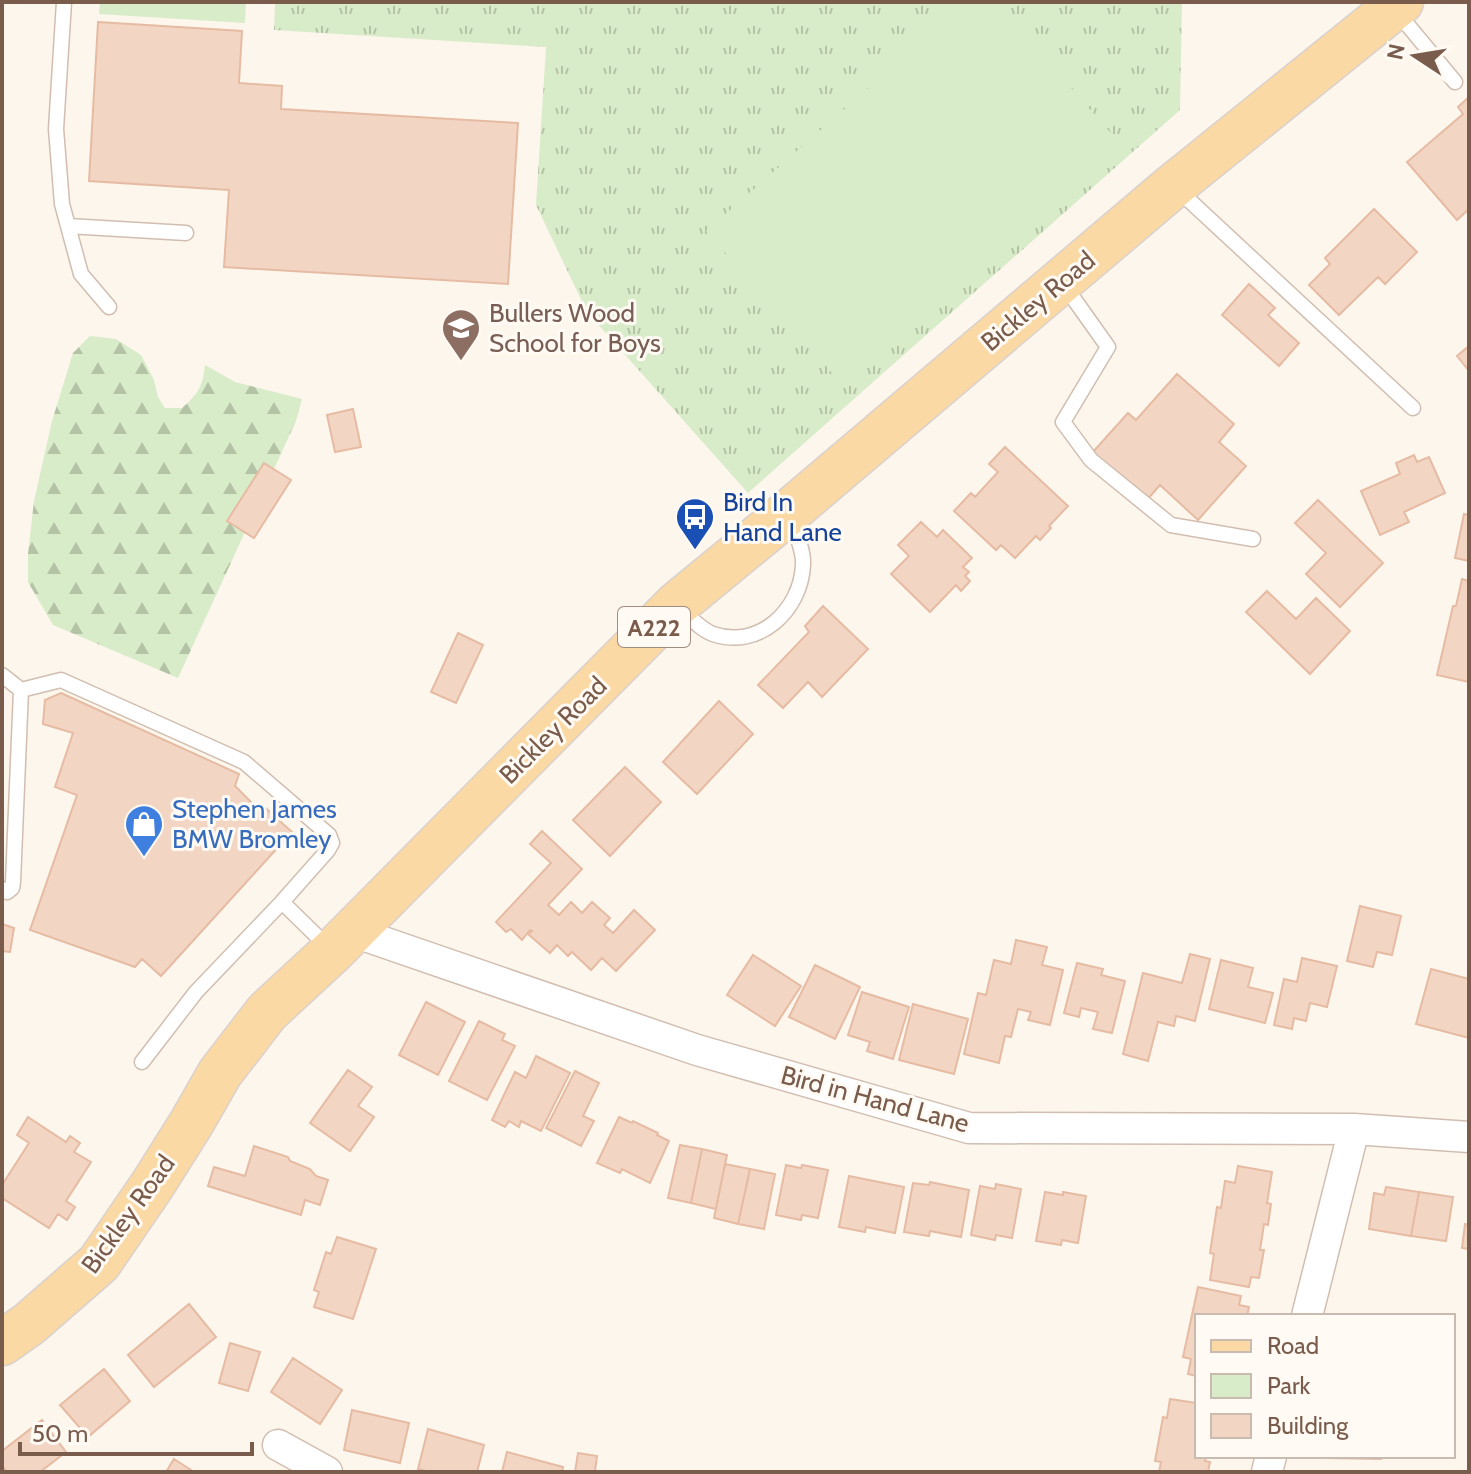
<svg xmlns="http://www.w3.org/2000/svg" width="1471" height="1474" viewBox="0 0 1471 1474" font-family="Cabin,sans-serif">
<defs>
<pattern id="grass-tufts" width="24" height="20" patternUnits="userSpaceOnUse" patternTransform="scale(2)"><rect width="24" height="20" fill="#d8ecc9"/><path d="M3 7l-1-3M5 7V3M7 7l1-3M15 17l-1-3M17 17v-4M19 17l1-3" fill="none" stroke="#b4c2a5"/></pattern>
<pattern id="forest-firs" width="22" height="20" patternUnits="userSpaceOnUse" patternTransform="scale(2)"><rect width="22" height="20" fill="#d8ecc9"/><path d="M5 1l3.5 6h-7zM16 11l3.5 6h-7z" fill="#b4c2a5"/></pattern>
</defs>
<rect width="100%" height="100%" fill="#fdf6ec"/>
<path fill="url(#grass-tufts)" d="M275,2H1182L1180,110L748,493L587,312L536,205L546,47L274,30Z"/>
<path fill="url(#forest-firs)" d="M90,336L116,339L141,355L154,380L158,397L165,408H182C198,394 203,386 205,365L235,382L302,399L296,421L178,678L53,625L28,582V554L34,501L52,421L73,353Z"/>
<path fill="#d8ecc9" d="M100,2H246L245,23L99,14Z
M966,2H995L1118,141L842,384L706,231Z"/>
<path fill="#f3d5c3" stroke="#e6bba3" stroke-width="2" d="M98,22L242,31L239,83L282,86L281,109L518,123L508,284L224,267L229,190L89,181Z
M1469,97V209L1457,220L1407,162L1463,114L1458,107Z
M1374,209L1417,252L1385,284L1378,277L1339,315L1309,285L1330,264L1325,258Z
M1249,284L1275,308L1268,315L1299,343L1279,366L1222,315Z
M1469,346V371L1457,356Z
M1177,374L1234,424L1219,442L1246,466L1198,520L1160,485L1146,501L1092,453L1128,413L1136,420Z
M353,409L361,447L335,452L327,415Z
M1005,447L1068,506L1049,526L1051,528L1040,540L1036,536L1015,558L1001,545L996,550L954,511L971,493L975,497L998,472L989,464Z
M1414,455L1417,462L1429,457L1445,493L1404,512L1409,522L1380,535L1361,491L1400,474L1396,463Z
M264,463L291,480L254,538L227,521Z
M1318,500L1383,563L1340,607L1306,574L1326,553L1295,523Z
M1464,514L1469,515V561L1455,558Z
M921,522L937,537L943,530L972,558L963,567L969,572L965,576L970,581L961,591L956,585L930,612L891,574L909,556L898,545Z
M1462,579L1469,581V682L1437,675L1453,606H1456Z
M1267,591L1296,619L1316,598L1350,631L1310,674L1246,612Z
M823,606L868,649L822,697L808,682L783,708L758,685L809,632L805,626Z
M458,633L483,645L456,703L431,692Z
M61,693L239,774L235,786L257,808L261,804L292,832L161,976L142,959L135,967L30,930L77,795L55,787L73,733L43,724L45,700Z
M719,701L753,734L697,794L663,762Z
M625,767L661,802L610,856L573,820Z
M542,831L582,869L548,905L559,915L571,902L582,913L592,902L610,918L604,925L613,933L634,910L655,930L616,971L602,958L591,970L572,952L568,956L557,945L550,953L528,934L532,931L530,930L522,940L511,929L506,932L496,922L551,863L530,844Z
M1360,906L1401,916L1392,955L1377,952L1373,967L1347,961Z
M2,924L14,928L10,952L2,951Z
M1016,940L1047,947L1042,965L1063,970L1050,1025L1028,1020L1031,1012L1018,1009L1011,1037L1005,1036L999,1063L964,1054L978,993L986,995L994,960L1011,964Z
M1190,954L1210,959L1195,1021L1176,1016L1174,1026L1158,1022L1148,1061L1123,1054L1143,973L1182,983Z
M753,955L801,986L775,1026L727,995Z
M1302,958L1337,966L1327,1007L1310,1003L1306,1021L1294,1018L1292,1029L1274,1025L1284,979L1297,982Z
M1221,960L1253,968L1248,987L1273,993L1265,1023L1209,1009Z
M1077,963L1103,969L1101,975L1125,981L1112,1033L1093,1029L1098,1012L1081,1008L1079,1017L1064,1013Z
M815,965L860,987L835,1039L789,1017Z
M1431,969L1469,979V1038L1416,1024Z
M862,992L909,1007L893,1059L867,1051L870,1042L848,1035Z
M426,1002L465,1022L438,1075L399,1055Z
M913,1004L968,1019L954,1074L899,1060Z
M479,1021L505,1034L502,1040L515,1046L487,1100L449,1081Z
M536,1056L570,1073L541,1131L521,1121L519,1127L509,1121L505,1127L492,1120L515,1072L526,1078Z
M348,1070L372,1087L358,1106L374,1117L350,1151L310,1123Z
M575,1071L599,1083L583,1116L594,1121L581,1146L546,1128Z
M28,1117L66,1142L70,1136L80,1143L74,1152L91,1162L66,1201L75,1207L67,1220L58,1214L49,1228L2,1198V1185L29,1143L17,1135Z
M619,1117L632,1123L633,1121L658,1133L657,1135L669,1141L650,1183L622,1169L620,1173L597,1163Z
M680,1145L702,1149L691,1203L668,1198Z
M254,1146L288,1157L290,1161L310,1169L316,1176L328,1180L320,1205L305,1200L301,1215L208,1186L214,1167L245,1176Z
M702,1149L727,1155L716,1209L691,1203Z
M725,1164L750,1169L738,1224L714,1218Z
M786,1165L801,1168L802,1165L828,1170L818,1218L802,1215L801,1220L776,1215Z
M1238,1166L1272,1172L1267,1203L1271,1204L1268,1225L1264,1224L1260,1250H1264L1259,1278L1251,1277L1249,1287L1210,1280L1214,1254L1210,1253L1217,1207L1221,1208L1225,1181L1235,1183Z
M750,1169L775,1174L764,1229L738,1224Z
M849,1176L904,1187L895,1233L866,1227L865,1232L839,1227Z
M930,1182L969,1190L961,1237L930,1231L929,1236L904,1232L913,1183L929,1185Z
M996,1184L1021,1189L1012,1238L996,1235L995,1240L971,1235L980,1186L995,1189Z
M1386,1187L1419,1192L1411,1236L1369,1229L1374,1193L1384,1195Z
M1045,1192L1063,1195V1192L1086,1196L1078,1243L1062,1240L1061,1245L1036,1241Z
M1419,1192L1453,1197L1446,1241L1411,1236Z
M1465,1224L1469,1225V1249L1462,1248Z
M337,1237L376,1249L353,1319L314,1307L319,1292L314,1290L326,1252L331,1254Z
M1198,1287L1241,1296L1239,1305L1249,1307L1247,1316H1197V1376L1188,1374L1191,1359L1183,1357Z
M189,1304L216,1337L154,1387L128,1355Z
M230,1343L260,1352L248,1391L219,1383Z
M293,1358L342,1390L320,1424L271,1392Z
M104,1369L130,1401L88,1437L60,1405Z
M1170,1399L1197,1403V1456H1206L1205,1461L1210,1462L1208,1472H1159L1161,1462L1155,1461L1163,1417L1167,1418Z
M352,1410L409,1423L400,1463L344,1450Z
M42,1420L66,1452L40,1472H7L2,1466V1451Z
M428,1429L484,1445L477,1472H430L418,1469Z
M507,1452L563,1467L562,1472H502Z
M578,1453L597,1456L595,1471L598,1472H575Z
M1325,1456H1381V1459L1325,1458Z
M174,1459L194,1472H166Z"/>
<g fill="none" stroke-linecap="round" stroke-linejoin="round">
<g stroke="#d1beb0" stroke-width="17">
<path id="lane" d="M64,2L56,129L62,204L81,274L109,307
M1396,11L1455,82
M1177,189L1413,408
M68,226L186,233
M1064,285L1108,347L1063,422L1091,460L1171,525L1253,539
M678,607C689,616 701,630 713,634C759,650 801,610 803,565C804,550 795,531 790,517
M2,675L21,690L13,882L12,888L7,892L2,889
M21,690L61,680L244,762L329,835L332,843L328,850L282,902
M142,1062L196,992L282,902L329,948"/>
</g>
<g stroke="#d1beb0" stroke-width="33">
<path id="street" d="M351,931L697,1050L969,1128L1354,1129L1469,1137
M1307,1316L1354,1129
M278,1445L327,1472
M1267,1472L1271,1456"/>
</g>
<g stroke="#dad1cd" stroke-width="47">
<path id="primary" d="M2,1343L29,1324L99,1263L153,1184L192,1122L220,1073L267,1012L333,951L676,605L789,512L1173,186L1401,2"/>
</g>
<use href="#lane" stroke="#fff" stroke-width="14"/>
<use href="#street" stroke="#fff" stroke-width="30"/>
<use href="#primary" stroke="#fbd9a5" stroke-width="44"/>
</g>
<defs>
<g id="school-pin" transform="scale(2)"><path d="M0 17L-7.5 6A9.5 9.5 0 1 1 7.5 6Z" fill="#8d6e63" stroke="#fffaf3"/><path d="M0-5L7-2L0 1L-7-2ZM-4 1L0 2.5L4 1V4Q0 6-4 4Z" fill="#fff"/></g>
<g id="bus-pin" transform="scale(2)"><path d="M0 17L-7.5 6A9.5 9.5 0 1 1 7.5 6Z" fill="#1a4fb4" stroke="#fffaf3"/><path d="M-5-6H5V4H4V6H2V4H-2V6H-4V4H-5ZM-3.5-4V0h7V-4ZM-3.5 1.2v1.5H-2V1.2ZM2 1.2v1.5H3.5V1.2Z" fill="#fff"/></g>
<g id="shop-pin" transform="scale(2)"><path d="M0 17L-7.5 6A9.5 9.5 0 1 1 7.5 6Z" fill="#3f7fe0" stroke="#fffaf3"/><path d="M-5-2.5h2.3a2.7 3.5 0 0 1 5.4 0H5L5.5 6h-11ZM-1.5-2.5h3a1.5 2.3 0 0 0-3 0Z" fill="#fff"/></g>
</defs>
<g fill-rule="evenodd">
<use href="#school-pin" x="461" y="328"/>
<use href="#bus-pin" x="695" y="517"/>
<use href="#shop-pin" x="144" y="824"/>
</g>
<g text-anchor="middle" dominant-baseline="central" stroke-width="6" stroke-linejoin="round" paint-order="stroke">
<rect fill="#fffaf3" stroke="#a28b7f" stroke-width="2" x="618" y="607" width="72" height="40" rx="6"/>
<g font-size="24" font-weight="bold" fill="#7a5c4d">
<text x="654" y="627">A222</text>
</g>
<g font-size="26" fill="#7a5c4d" stroke="#fffaf3">
<text transform="translate(1038 301) rotate(-40)">Bickley Road</text>
<text transform="translate(553 730) rotate(-45)">Bickley Road</text>
<text transform="translate(875 1099) rotate(15)">Bird in Hand Lane</text>
<text transform="translate(128 1214) rotate(-54)">Bickley Road</text>
</g>
<g font-size="26" fill="#785e54" stroke="#fffaf3" text-anchor="start">
<text x="489" y="313">Bullers Wood<tspan x="489" dy="30">School for Boys</tspan></text>
</g>
<g font-size="26" fill="#164399" stroke="#fffaf3" text-anchor="start">
<text x="723" y="502">Bird In<tspan x="723" dy="30">Hand Lane</tspan></text>
</g>
<g font-size="26" fill="#366cbe" stroke="#fffaf3" text-anchor="start">
<text x="172" y="809">Stephen James<tspan x="172" dy="30">BMW Bromley</tspan></text>
</g>
</g>
<rect width="1471" height="1474" fill="none" stroke="#7a5c4d" stroke-width="8"/>
<rect x="1195" y="1314" width="260" height="144" fill="#fffaf3" stroke="#cabbb1" stroke-width="2"/>
<rect x="1211" y="1340" width="40" height="12" fill="#fbd9a5" stroke="#cabbb1" stroke-width="2"/>
<text x="1267" y="1354" font-size="24" fill="#7a5c4d">Road</text>
<rect x="1211" y="1374" width="40" height="24" fill="#d8ecc9" stroke="#cabbb1" stroke-width="2"/>
<text x="1267" y="1394" font-size="24" fill="#7a5c4d">Park</text>
<rect x="1211" y="1414" width="40" height="24" fill="#f3d5c3" stroke="#cabbb1" stroke-width="2"/>
<text x="1267" y="1434" font-size="24" fill="#7a5c4d">Building</text>
<g transform="translate(1415 56) rotate(282)" stroke="#fffaf3" stroke-width="6" paint-order="stroke">
<path d="M0-6L14 30L0 20L-14 30Z" fill="#7a5c4d"/>
<text y="-12" font-size="22" font-weight="bold" text-anchor="middle" fill="#7a5c4d">N</text>
</g>
<path d="M20 1442v12h232v-12" fill="none" stroke="#7a5c4d" stroke-width="4"/>
<text x="32" y="1442" font-size="24" fill="#7a5c4d" stroke="#fffaf3" stroke-width="6" paint-order="stroke">50 m</text>
</svg>
